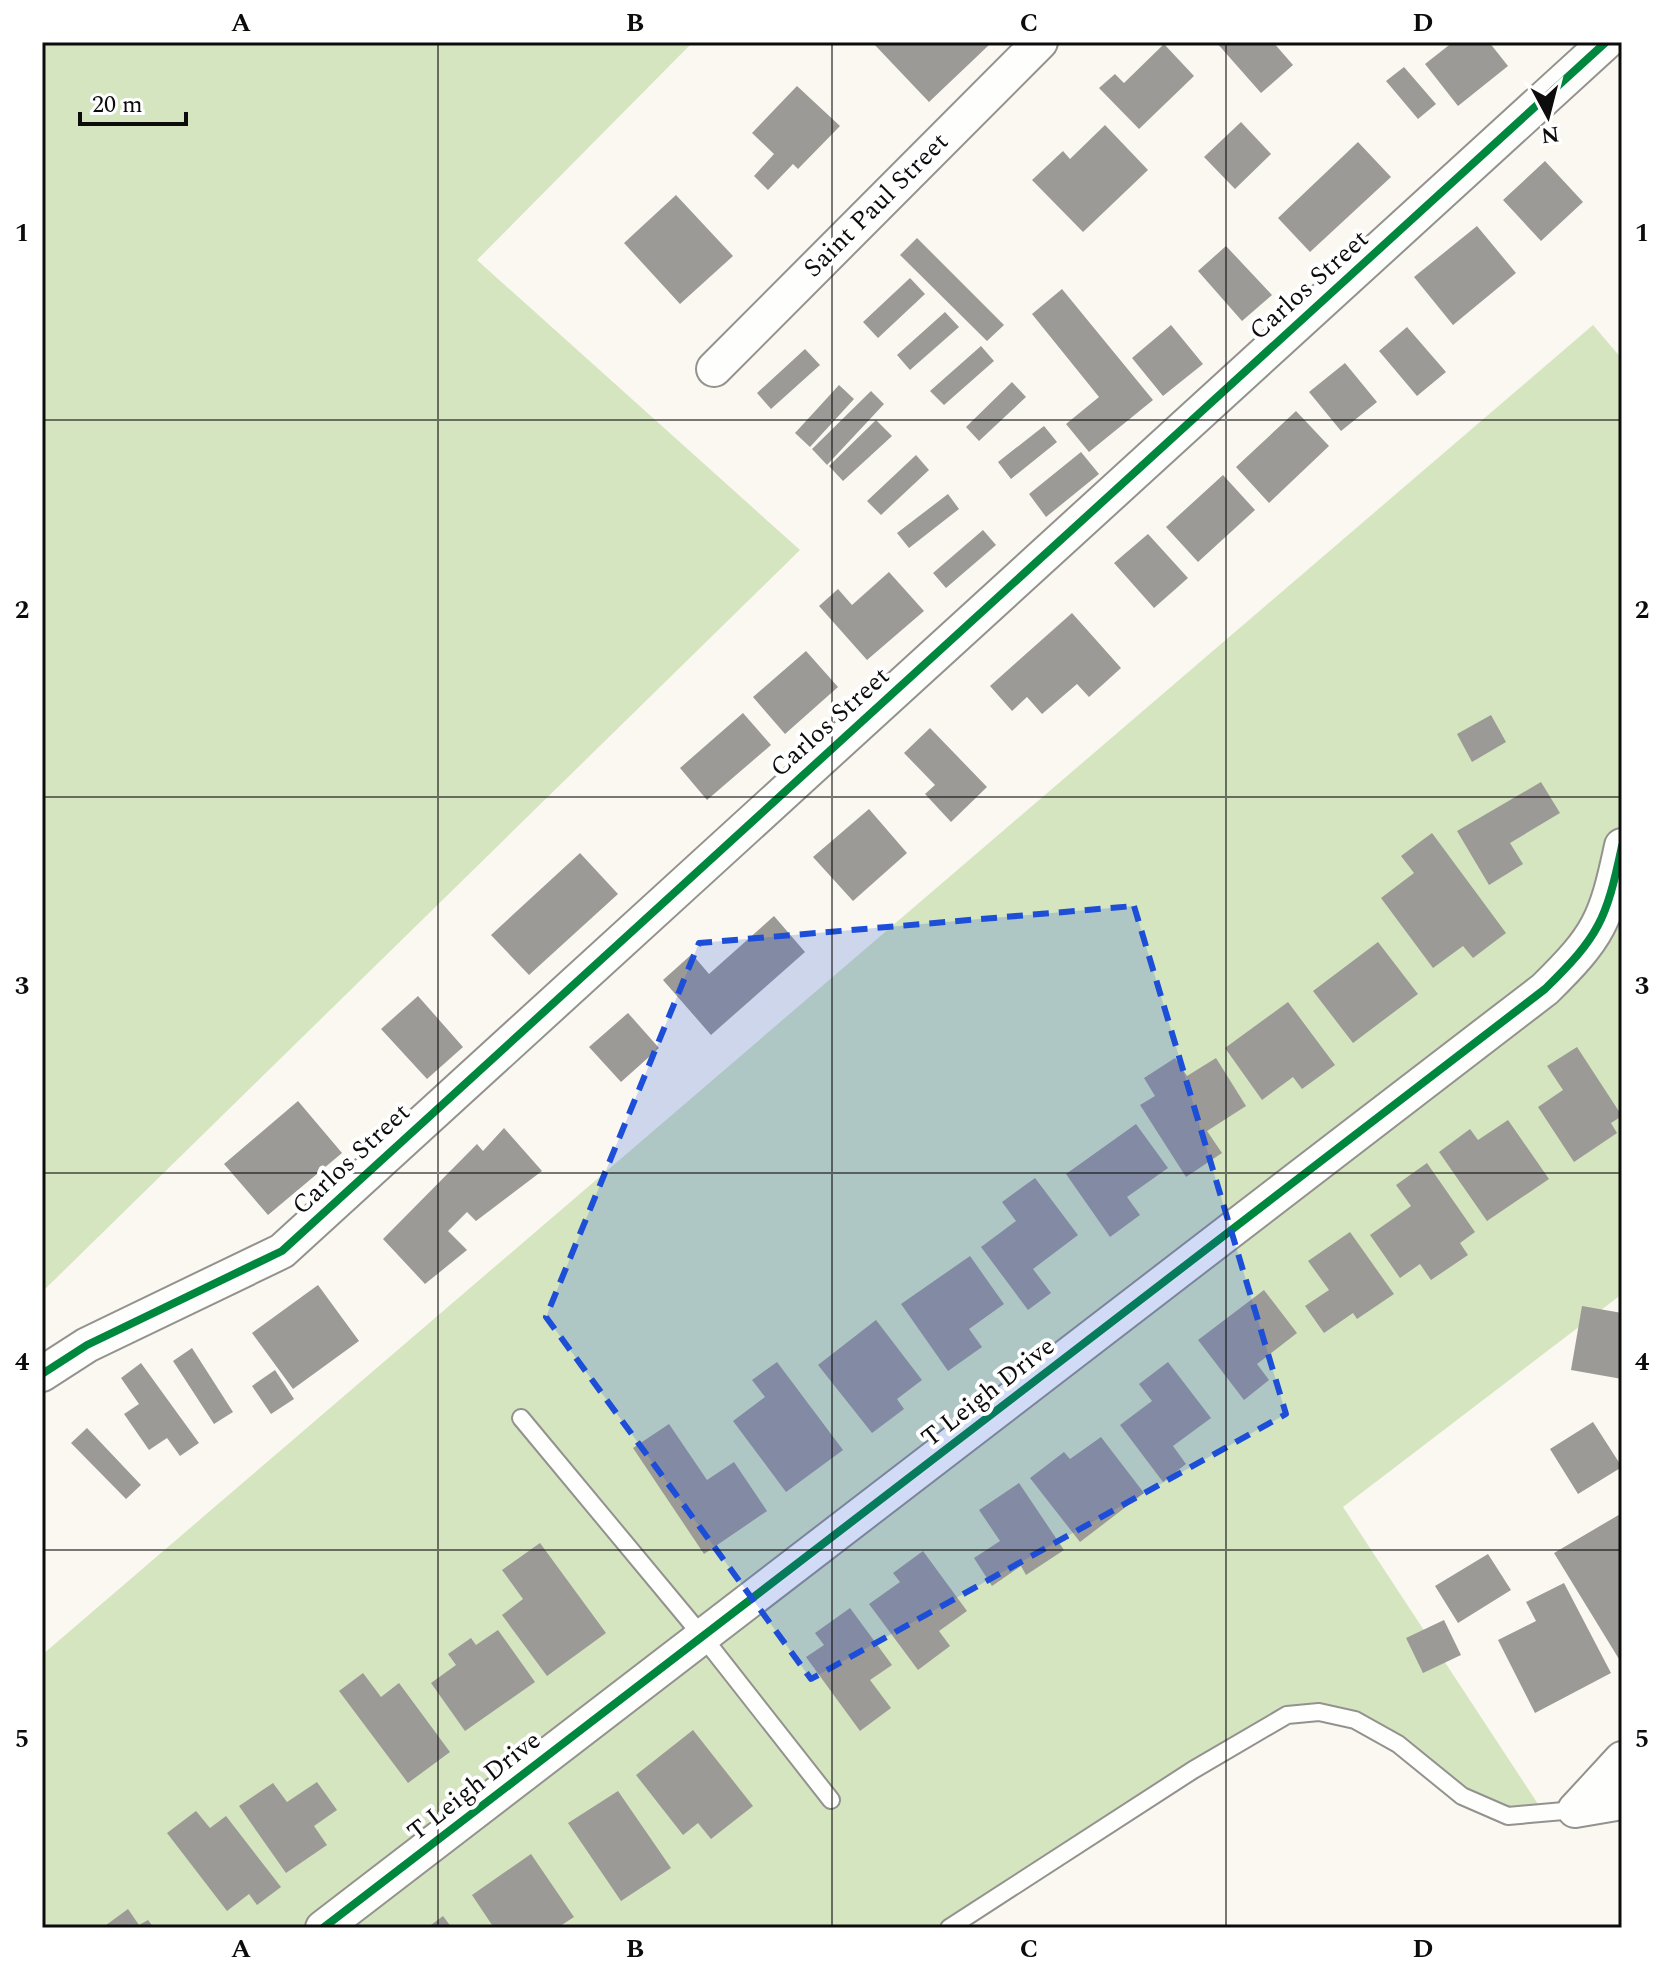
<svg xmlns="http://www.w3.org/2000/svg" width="1664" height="1970" viewBox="0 0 1664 1970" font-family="Spectral,serif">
<rect width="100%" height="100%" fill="#faf8f0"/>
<path fill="#d4e5c0" d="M42,42H693L477,260L800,550L42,1292Z
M1593,325L1622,359V1294L1343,1507L1538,1804L1509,1811L1464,1792L1319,1706L1190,1765L940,1928H42V1655Z"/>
<path fill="#9c9a96" d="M872,42H987L989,45L929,102Z
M1216,42H1273L1293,65L1261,93Z
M1453,42H1489L1508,66L1458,106L1425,64Z
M1164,44L1194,76L1139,129L1099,88L1115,74L1124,83Z
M1404,67L1436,104L1418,119L1386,81Z
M797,86L840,126L798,169L793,164L768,190L754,176L774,154L752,133Z
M1241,122L1271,154L1235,189L1204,157Z
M1105,125L1148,170L1083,232L1032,180L1063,151L1070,159Z
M1358,142L1391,177L1310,252L1278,218Z
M1545,161L1583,202L1541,241L1503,200Z
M676,195L733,256L680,304L624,243Z
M1477,226L1516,273L1453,325L1414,277Z
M917,238L1004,325L987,341L900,255Z
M1226,246L1272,295L1242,321L1198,271Z
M910,278L925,294L878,338L863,322Z
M1062,289L1153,400L1089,452L1066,424L1099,397L1032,314Z
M945,312L959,327L910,370L897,355Z
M1171,325L1203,364L1163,396L1132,358Z
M1407,327L1446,372L1417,396L1379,351Z
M981,346L994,361L944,405L930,391Z
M805,349L820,365L771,409L757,393Z
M1345,363L1377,402L1341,431L1309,392Z
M1012,382L1026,397L979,441L966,427Z
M839,385L854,399L810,447L795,433Z
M871,391L884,404L827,465L812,449Z
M1296,411L1329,446L1269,503L1236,467Z
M876,420L892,436L843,481L829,466Z
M1044,426L1057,442L1011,479L998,462Z
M1081,452L1099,474L1046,517L1029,494Z
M916,455L929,470L881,515L867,501Z
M1223,475L1255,510L1198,562L1166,527Z
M948,494L959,509L909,548L897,533Z
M983,530L996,545L946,588L933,573Z
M1148,534L1188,578L1154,608L1114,563Z
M889,572L924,611L867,660L819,606L838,589L852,605Z
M1072,613L1121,668L1089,697L1077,684L1042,714L1027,697L1012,711L990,686Z
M806,651L838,687L785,734L753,697Z
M743,713L771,745L707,800L680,768Z
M1491,715L1506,742L1472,762L1457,734Z
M930,728L987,787L951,822L925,794L935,785L904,753Z
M1541,782L1560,813L1510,843L1523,864L1489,885L1457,831Z
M869,809L907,853L853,901L813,857Z
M1432,833L1506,933L1473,958L1463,946L1433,968L1381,898L1414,873L1401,856Z
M580,853L618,894L529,975L491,935Z
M774,916L805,952L711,1035L663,980L692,954L709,974Z
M1378,942L1418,994L1353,1043L1313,991Z
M418,996L463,1047L427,1079L381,1029Z
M1288,1002L1335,1065L1302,1089L1293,1077L1262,1100L1225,1048Z
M628,1013L659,1048L621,1082L589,1047Z
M1577,1047L1622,1116L1611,1123L1617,1133L1574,1162L1538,1107L1563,1090L1547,1066Z
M1175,1058L1187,1076L1216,1058L1246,1106L1207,1131L1222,1153L1186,1177L1140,1105L1155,1096L1144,1078Z
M298,1101L342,1153L268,1215L224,1164Z
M1508,1120L1549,1179L1487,1221L1439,1152L1470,1129L1478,1140Z
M1136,1124L1168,1168L1127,1197L1140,1215L1110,1237L1066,1174Z
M504,1128L542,1171L476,1221L467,1212L448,1231L467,1250L425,1284L383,1239L477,1144L483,1151Z
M1427,1163L1475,1232L1460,1243L1468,1255L1431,1280L1420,1264L1400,1278L1370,1235L1411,1206L1396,1185Z
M1035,1178L1078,1235L1033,1269L1051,1293L1028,1310L981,1247L1016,1221L1002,1202Z
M1350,1232L1394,1294L1357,1319L1353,1313L1324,1333L1305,1306L1329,1290L1308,1261Z
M970,1256L1004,1304L969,1329L982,1347L948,1371L901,1304Z
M318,1285L359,1341L293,1389L252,1333Z
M1264,1290L1297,1333L1257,1364L1269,1380L1244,1400L1198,1340Z
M1582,1306L1622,1313V1379L1571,1370Z
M876,1320L922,1380L897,1399L904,1409L872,1433L818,1365Z
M192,1348L233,1412L214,1424L173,1361Z
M777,1362L843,1450L786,1492L733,1421L765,1397L752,1380Z
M1168,1362L1211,1418L1173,1446L1186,1464L1163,1482L1120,1425L1152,1401L1139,1384Z
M141,1363L199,1443L180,1456L167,1438L149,1450L124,1414L139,1404L121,1378Z
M275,1370L294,1399L271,1414L252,1386Z
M1593,1422L1622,1467L1578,1494L1550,1449Z
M669,1424L707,1480L734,1462L767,1511L704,1554L633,1448Z
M87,1428L141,1485L126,1499L71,1443Z
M1101,1437L1144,1493L1080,1542L1030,1478L1064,1452L1070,1459Z
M1019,1483L1064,1550L1026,1575L1021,1566L992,1586L974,1558L1000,1541L979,1510Z
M1622,1513V1664L1554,1553Z
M540,1543L606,1633L547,1676L502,1615L523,1599L502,1570Z
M923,1551L967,1611L939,1631L950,1646L918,1670L869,1604L900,1582L893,1573Z
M1488,1554L1511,1590L1458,1623L1435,1586Z
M1564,1583L1611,1673L1535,1713L1498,1640L1536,1621L1526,1602Z
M850,1608L892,1665L870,1680L891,1708L860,1731L806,1657L824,1645L815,1633Z
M1444,1620L1461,1655L1423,1673L1406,1638Z
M498,1630L535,1682L465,1731L431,1683L456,1665L448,1654L471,1638L476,1645Z
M363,1673L381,1697L399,1683L450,1752L408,1783L339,1691Z
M693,1730L753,1806L711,1839L698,1823L683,1835L636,1775Z
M317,1782L337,1810L314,1826L327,1845L286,1873L239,1806L273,1783L287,1802Z
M618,1791L671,1868L621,1901L568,1823Z
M196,1811L210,1828L226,1816L281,1887L257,1905L249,1894L227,1911L167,1833Z
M531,1854L574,1917L557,1928H494L472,1895Z
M128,1909L139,1925L148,1920L154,1928H102Z
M443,1916L452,1928H427Z"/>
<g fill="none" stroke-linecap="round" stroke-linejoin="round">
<g stroke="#93928f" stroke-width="20">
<path id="service" d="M521,1418L703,1637L831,1800
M949,1928L1193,1770L1287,1715L1319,1712L1355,1720L1398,1744L1462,1796L1508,1816L1575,1810"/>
</g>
<g stroke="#93928f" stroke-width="38">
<path id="minor" d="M714,369L1040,42
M42,1374L87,1345L282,1251L1606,42
M1575,1810L1622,1759
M1575,1810L1622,1802
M323,1928L1545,989C1599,936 1606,921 1622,846"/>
</g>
<use href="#service" stroke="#fefefd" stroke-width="16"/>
<use href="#minor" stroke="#fefefd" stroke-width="34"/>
<g stroke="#fff" stroke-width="13">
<path id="cycleway" d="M42,1374L87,1345L282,1251L1606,42
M323,1928L1545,989C1599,936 1606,921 1622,846"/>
</g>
<use href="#cycleway" stroke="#00873e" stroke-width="8"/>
</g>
<path fill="#1d4ed8" fill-opacity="0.2" stroke="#1d4ed8" stroke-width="6" stroke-dasharray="16 10" stroke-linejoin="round" d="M1134,906L1286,1414L811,1679L546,1317L699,943Z"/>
<path fill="none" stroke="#0c0c0c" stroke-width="2" stroke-opacity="0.55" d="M438,42V1928M832,42V1928M1226,42V1928M42,420H1622M42,797H1622M42,1173H1622M42,1550H1622"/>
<g text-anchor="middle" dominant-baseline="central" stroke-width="8" stroke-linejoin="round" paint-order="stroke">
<g font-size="26" fill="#0c0c0c" stroke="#fff">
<text transform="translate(876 205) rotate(-45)">Saint Paul Street</text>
<text transform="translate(1309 285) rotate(-42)">Carlos Street</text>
<text transform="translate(830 722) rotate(-42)">Carlos Street</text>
<text transform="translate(351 1159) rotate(-43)">Carlos Street</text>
<text transform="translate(988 1392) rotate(-38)">T Leigh Drive</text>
<text transform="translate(474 1786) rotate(-38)">T Leigh Drive</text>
</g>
</g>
<rect width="1664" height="1970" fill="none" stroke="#ffffff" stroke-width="88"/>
<g transform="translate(1548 116) rotate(173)" stroke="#ffffff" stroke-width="6" paint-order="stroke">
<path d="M0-6L14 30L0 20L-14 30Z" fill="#0c0c0c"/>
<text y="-12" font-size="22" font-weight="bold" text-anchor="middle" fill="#0c0c0c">N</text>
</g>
<path d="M80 112v12h106v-12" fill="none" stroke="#0c0c0c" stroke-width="4"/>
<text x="92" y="112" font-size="24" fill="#0c0c0c" stroke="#ffffff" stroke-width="6" paint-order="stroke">20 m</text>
<rect x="44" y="44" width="1576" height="1882" fill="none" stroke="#0c0c0c" stroke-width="3"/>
<g font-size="26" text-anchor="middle" font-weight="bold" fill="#0c0c0c">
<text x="241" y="31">A</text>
<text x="635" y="31">B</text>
<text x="1029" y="31">C</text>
<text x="1423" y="31">D</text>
<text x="22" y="241">1</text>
<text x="1642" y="241">1</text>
<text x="22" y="618">2</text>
<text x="1642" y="618">2</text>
<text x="22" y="994">3</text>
<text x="1642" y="994">3</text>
<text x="22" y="1370">4</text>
<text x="1642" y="1370">4</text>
<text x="22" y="1747">5</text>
<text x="1642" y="1747">5</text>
<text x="241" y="1957">A</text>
<text x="635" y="1957">B</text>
<text x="1029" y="1957">C</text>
<text x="1423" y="1957">D</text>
</g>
</svg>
